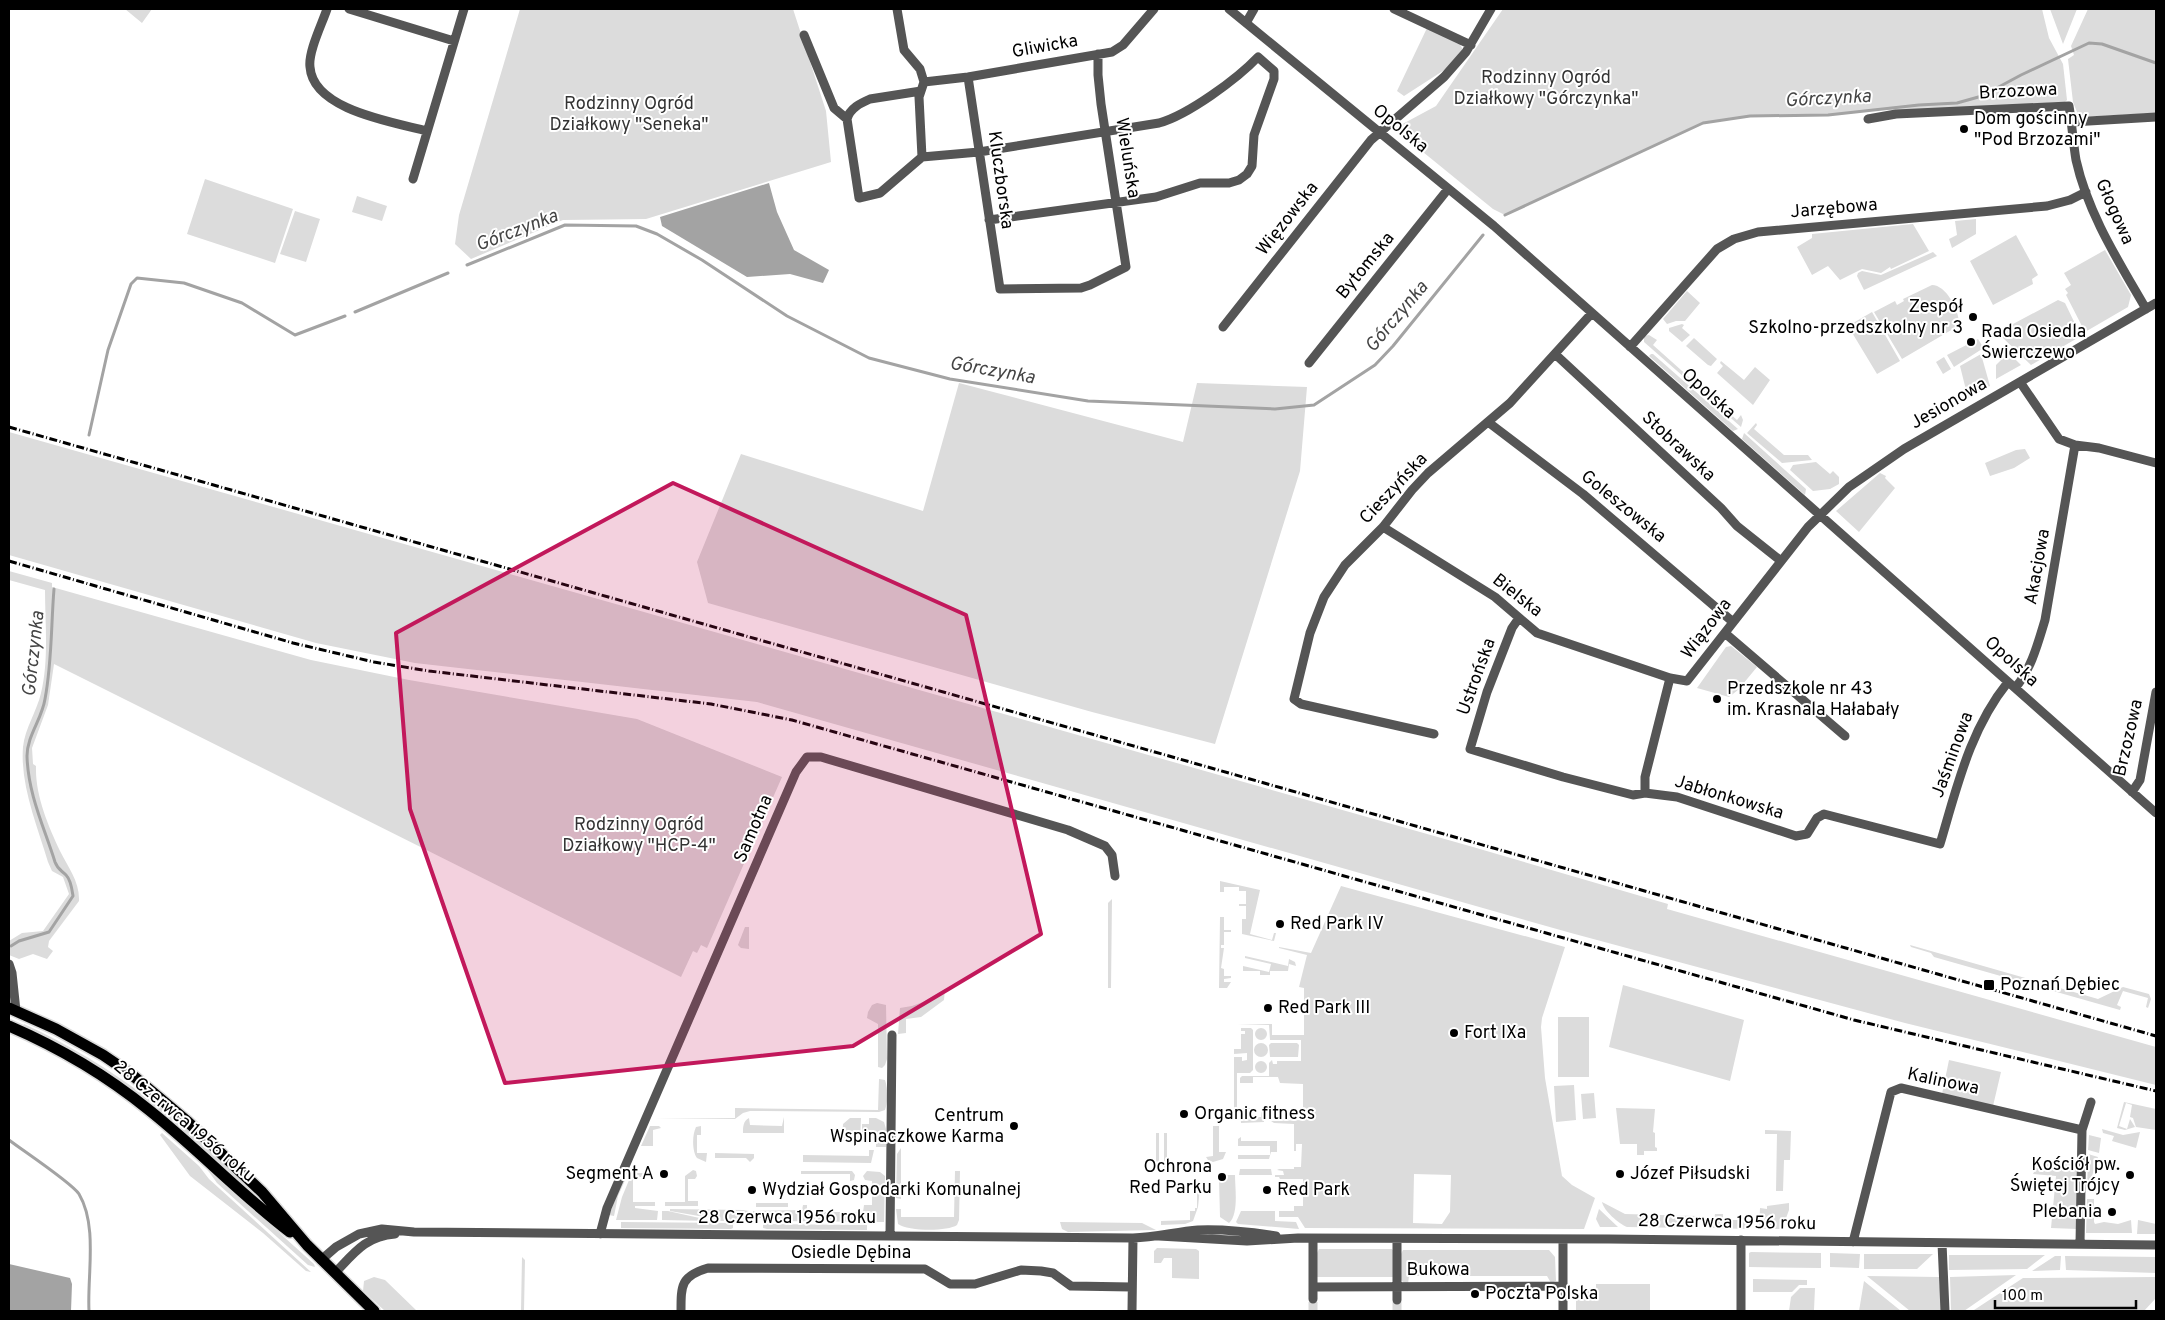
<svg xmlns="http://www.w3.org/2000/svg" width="2165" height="1320" viewBox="0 0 2165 1320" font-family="Overpass,sans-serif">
<rect width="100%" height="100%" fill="#fff"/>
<path fill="#dcdcdc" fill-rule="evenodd" d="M125,9H152L142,23Z
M520,9H793L826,111L831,162L646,219L563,220L471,259L455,244L459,215Z
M1503,9H2042L2049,38L2063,64L2067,100L2065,102L1898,111L1882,109L1828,115L1750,116L1703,123L1505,215L1493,209L1396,130L1397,127L1436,106Z
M2050,9H2077L2063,44Z
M2088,9H2156V113L2079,117L2073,102L2068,59L2074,55L2071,46Z
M1427,28L1460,44L1463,50L1449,67L1404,96L1397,91Z
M205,179L293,209L275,263L187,234Z
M357,196L387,206L382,221L352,212Z
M295,211L320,219L306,262L280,254Z
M1976,219V234L1952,248L1949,239L1957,235L1955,221Z
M1913,224L1929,251L1891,269L1890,267L1881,273L1862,269L1840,280L1828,266L1812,275L1797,247L1812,238V234Z
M2016,235L2038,275L2032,279L2033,284L1993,305L1970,261Z
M2105,250L2131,295L2128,307L2085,332L2066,295L2068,293L2065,289L2071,285L2064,273Z
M1933,252L1937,256L1864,290L1857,276L1858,273L1862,271L1881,275Z
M1932,285C1946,285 1959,310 1959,323L1953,329L1902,359L1874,312L1895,301L1897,305L1904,301L1903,299Z
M1687,291L1700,303L1685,321H1676L1667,324L1663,319Z
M2058,300L2065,303L2081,336L2031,365L2003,338L2000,331Z
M1872,312L1900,361L1877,374L1848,326Z
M1682,324L1684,325L1682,328L1690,335L1682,342L1669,331V328Z
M1649,335L1657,340L1653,345L1737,420L1741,415L1743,420L1741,427L1644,342V336Z
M1694,338L1717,359L1711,366L1708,365L1686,346Z
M1978,339L1983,347L1982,349L1954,367L1947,355Z
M1651,354H1653L1738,429L1733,431L1649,356Z
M1981,354L1990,386L1968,398L1960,366Z
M1944,357L1951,369L1943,374L1936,362Z
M2007,357L2014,358L2021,365L1996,379V365L2002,359Z
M1721,361L1744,380L1755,367L1770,380L1753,405L1717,373L1723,366L1720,363Z
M959,383L1183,442L1197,383L1307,387L1300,471L1215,744L1092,712L708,603L697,562L741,454L923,511Z
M1756,423L1757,425L1754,429L1784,455H1808L1812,460L1782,463L1747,433Z
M9,432L1473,847L1668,904L1667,909L2156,1047V1085L1905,1023L1571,933L757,702L415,663L316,643L9,555Z
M1744,433L1806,489L1805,495L1742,439Z
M2025,449L2030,458L2014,468L1990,476L1985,463L2016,450Z
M1816,462L1830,474L1833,471L1839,477V484L1830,489L1813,491L1790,470L1793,465Z
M1880,473L1886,476L1885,478L1895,488L1859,532L1836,511Z
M9,571L52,583V587L311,660L409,680L637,719L782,777L707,948L701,945L697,953L693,951L681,977L54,664L48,705L32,748L33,764L36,766C35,795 48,825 60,851C68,867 80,882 79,901L49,941L48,947L53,951L47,959L33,954L19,959L9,955V941L22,933L43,931L69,894L63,877L52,871L48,862C37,825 20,785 23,747C25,728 37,711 41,693C49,660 45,624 45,590L9,580Z
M1731,646L1757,667L1738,690L1729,697L1697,688L1726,647Z
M1220,881L1260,890L1250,934L1272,940L1274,933H1276L1274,941L1242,934V919H1246V906H1239V904H1246V891H1239V887H1224V892H1220Z
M1341,886L1565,947L1542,1018L1541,1027L1545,1078L1562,1176L1572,1185L1595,1198L1584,1229L1305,1228L1298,1217H1279V1211H1294V1206H1303V1179H1280L1279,1177H1275V1175H1284L1283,1171L1277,1170L1279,1169H1294V1167H1301L1302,1144H1296V1151H1294V1124L1274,1123L1271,1121L1303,1120V1084L1280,1083L1278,1077H1253V1083H1240V1078L1242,1076H1269V1063L1272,1060L1273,1064H1277V1061H1301V1040H1270L1269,1025L1237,1024H1272V1035H1304V988L1299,987L1307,955L1279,948V947L1311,953ZM1414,1174L1451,1175L1450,1212L1442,1224L1413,1223Z
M1112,899L1111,988H1108V903Z
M1220,917H1224V930H1231V932H1224V945H1221V948H1224L1221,968L1224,969V976H1231V978L1224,979V982H1231L1227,988H1219Z
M745,927H749V949L741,948L738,945Z
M1910,945L2098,999L2123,987L2149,994L2151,999L2148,1008L2146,1007L2148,998L2123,991L2117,1005L2121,1007L2120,1010L1934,957L1931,953L1911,947Z
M1245,956L1288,966L1289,959L1295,962L1296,966L1289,964L1288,971H1289H1270V975H1260V971H1243V966L1269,972L1271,964L1245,958Z
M1623,985L1744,1020L1730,1081L1609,1047Z
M945,989L944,1000L921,1017L906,1019V1033L898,1034L900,1008L912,1006L923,1002Z
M877,1003L886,1005L887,1059L885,1065L882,1068L878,1067V1024L867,1018L868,1012L872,1005Z
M1558,1017H1589V1077H1558Z
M24,1024C122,1069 206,1138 278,1218C221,1167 161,1106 97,1065C73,1050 48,1038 23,1026Z
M1241,1028H1251L1253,1030V1070L1250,1073H1237V1118L1234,1119V1057H1242V1061L1247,1060V1053L1234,1054V1049H1241V1034H1245V1031H1241Z
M1255 1034a6 6 0 1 1 12 0a6 6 0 1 1-12 0Z
M1271,1043H1297L1299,1045L1298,1057H1270L1269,1045Z
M1254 1050a7 7 0 1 1 14 0a7 7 0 1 1-14 0Z
M1949,1060L2001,1072L1993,1106L1942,1094Z
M1255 1067a6 6 0 1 1 12 0a6 6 0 1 1-12 0Z
M879,1079L885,1080C888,1089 888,1101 885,1110L879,1112L750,1111L743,1113L735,1119H654L735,1118V1108L878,1110Z
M1574,1085L1576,1120L1556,1122L1554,1086Z
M1594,1093L1596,1118L1583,1119L1581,1094Z
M2124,1102L2156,1109V1130L2136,1127L2133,1118L2130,1117L2132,1105L2126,1103L2119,1126L2127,1129L2130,1119L2135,1127L2125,1130L2117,1128Z
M1240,1108H1253V1117H1261L1262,1108H1264V1122L1241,1123Z
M1616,1108L1655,1109L1653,1132L1655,1133V1147L1657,1148V1151H1644V1155H1637V1144H1620Z
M784,1117V1133H743C743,1127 743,1121 749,1118L750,1125L782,1126Z
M850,1118H861L860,1141H842L843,1124Z
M869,1118H876L884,1122L886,1129V1147H876V1138H868V1134H862V1124H869Z
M650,1126H659L661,1128L653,1130V1146H641Z
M701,1126V1135H697V1153H707L706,1162L697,1158C692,1151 692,1135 696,1127Z
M1213,1126H1219V1152H1226L1223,1159L1213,1162L1208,1160L1206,1157L1213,1156Z
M2102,1129L2123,1135L2140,1132L2136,1148L2112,1141L2114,1136L2103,1133Z
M1765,1130L1791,1131L1790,1160H1784L1783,1191H1776L1777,1134H1765Z
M162,1133L199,1166L209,1179L311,1272L306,1271L263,1233L190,1176L160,1135Z
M1156,1133H1159V1168H1156Z
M1164,1133H1167V1168H1164Z
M2089,1135L2101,1138L2099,1153L2088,1150Z
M1241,1137V1141H1277V1152H1271L1269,1159H1238V1155H1270V1146H1238V1139Z
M901,1148V1199L896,1198L897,1154Z
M869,1150H874L871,1163L803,1162V1155L869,1156Z
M715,1153L754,1154V1158L750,1162L746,1158H715Z
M2088,1154L2098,1157L2087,1192Z
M2049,1163L2078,1164L2077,1229L2051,1228L2056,1176L2033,1174L2036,1168Z
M204,1165L314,1264L315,1267L308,1265L217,1183Z
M1240,1169H1271L1272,1175H1239Z
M693,1170L696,1171L697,1176L695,1179H688V1201H698V1206H665V1202H685V1176Z
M801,1171H852L855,1175L854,1180L850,1181V1174H801Z
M867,1171L880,1172L885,1176L884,1222L774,1221V1218H753V1211L802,1210L803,1205H807V1212H863L864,1205H872V1181L865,1180L863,1176Z
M955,1171H960L959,1220L957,1225C947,1232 907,1231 898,1224L896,1209H901V1217H954Z
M632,1173H648V1177H633V1202H655V1206H635V1208L658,1211L657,1220H616L622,1197Z
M625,1175L627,1176L618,1196L614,1216L609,1215Z
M1226,1175H1235C1235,1188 1239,1214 1229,1223L1220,1217L1219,1179H1226Z
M1197,1185L1200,1188L1198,1207L1193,1221L1185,1224L1161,1225V1221L1190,1220V1211H1195V1208H1197Z
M2087,1199H2094V1222L2095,1224L2104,1222L2118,1224L2131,1220L2132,1233H2086Z
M1602,1202L1625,1214L1697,1216L1695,1226L1693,1228L1627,1227C1618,1223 1604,1211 1602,1202Z
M756,1203H788V1207H756Z
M1789,1203V1210L1782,1229H1759L1760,1208L1767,1209V1206Z
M670,1209L743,1210L749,1211V1221H716V1219L670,1211Z
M1599,1209L1618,1227H1600L1596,1219Z
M662,1211H668L713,1221L662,1220Z
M1241,1211H1275V1221L1296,1222L1299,1229L1238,1224L1236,1222Z
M1715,1214H1723V1220H1747V1229L1713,1228Z
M2138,1220L2156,1224V1234H2137Z
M621,1222L733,1223V1228L731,1229L621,1228Z
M1060,1222L1142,1223L1156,1230L1068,1232L1062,1229Z
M763,1224L867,1225V1230L767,1229L763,1228Z
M1157,1248L1196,1249L1199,1251V1279L1172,1278V1258H1164L1161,1263H1154V1251Z
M1319,1249H1392L1395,1253L1394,1275L1393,1277H1317V1253Z
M1403,1250H1549L1555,1257L1556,1281L1551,1283L1547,1276H1409L1408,1284H1405L1401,1280V1254Z
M1751,1252L1821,1253V1268L1749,1267V1253Z
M1830,1253L1860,1254L1859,1268L1830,1267Z
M1864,1254H1933L1917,1269H1864Z
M1949,1255H2045L2027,1269L1949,1270Z
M2055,1256H2061L2060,1270L2032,1271Z
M2065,1256L2156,1257V1273L2066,1270Z
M522,1257L525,1260L524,1311H521Z
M2016,1275L1964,1311H1951L1950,1277Z
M1867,1276L1939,1277L1942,1311H1910Z
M374,1277L385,1280L417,1311H385L363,1291L364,1281Z
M2156,1277V1298L2144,1311L1974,1310L2023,1278Z
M1753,1279L1807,1280V1285H1799L1792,1292H1753Z
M1864,1281L1901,1311H1859Z
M1596,1284H1650V1310L1576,1311V1288H1596Z
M1800,1288H1815L1814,1310L1813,1311H1789L1791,1297Z"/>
<path fill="#a3a3a3" d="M769,183L777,212L794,250L829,270L823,283L790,274L747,277L662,226L660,217Z
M9,1264L70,1278L72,1284L71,1311H9Z"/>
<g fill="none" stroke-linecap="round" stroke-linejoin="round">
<path stroke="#a3a3a3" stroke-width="3" d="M1505,215L1703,123L1750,116L1828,115L1919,105L1957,103L1982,96L2021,75L2089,43L2102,44L2156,63
M467,265L565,225L636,226L657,234L702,260L787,316L869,358L950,379L1088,401L1275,409L1314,405L1375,365L1393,346L1483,235
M355,312L448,273
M89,435L108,350L131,284L137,278L184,283L242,303L295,335L345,316
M11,946L19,941L49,932L73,896C72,889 71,880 66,875C61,870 58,870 55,862C44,827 28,794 27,756C27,736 42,719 45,699C52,663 51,625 54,589
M9,1140C22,1150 72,1183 79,1194C98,1226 87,1276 89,1311"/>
<path stroke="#d9d9d9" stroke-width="9" stroke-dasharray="9 4.5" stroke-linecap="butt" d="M1313,1311V1299
M1397,1311V1300"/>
<g stroke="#dbdbdb" stroke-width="14">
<path id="major" d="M9,1008L56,1029L103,1055L131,1074L188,1122L262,1192L307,1245L374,1311
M9,1026C60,1048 106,1075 149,1110C198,1149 240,1194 290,1232"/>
</g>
<path stroke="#555" stroke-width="9" d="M327,9C322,24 308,52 310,67C313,110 393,122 427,131
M349,9L454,41
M897,9L904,50L920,69L924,82
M1229,9L1494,226L2156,813
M1394,9L1471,45
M1246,23L1254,9
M804,35L834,108L847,119
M968,77L1000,289L1081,288L1090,285L1126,267L1101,104L1098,75V54
M924,82L968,77L1112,52L1123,45L1154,9
M921,91L870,99C861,103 850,108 847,119L859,198L880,193L922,157L919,97L924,82
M1868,119L1896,114L2069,106C2072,124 2073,142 2076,160C2088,214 2119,262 2146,309
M2072,122L2156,117
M922,157L979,152L1159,123C1188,115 1237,79 1258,57L1274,71V79L1254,135L1252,166L1247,174L1239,180L1229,183H1200L1156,197L989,220
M413,179L464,9
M1223,327L1371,140L1444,77L1466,52L1491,9
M1630,347L1717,249L1734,239L1758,232L2047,206L2070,200L2086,192
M1555,354L1721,508L1737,526L1781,561
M1309,363L1448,189
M2020,382L2059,439L2075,445L2099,448L2156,463
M1488,422L1583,494L1733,622
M1383,527L1495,597L1537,633L1670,678L1687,681L1808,527L1849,487L1904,449L2156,303
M1519,618L1512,628L1487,692L1470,749L1563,777L1633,795L1645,793L1677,797L1796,836L1807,834L1817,818L1824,814L1940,844C1957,787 1970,729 2008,682
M1726,634L1845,736
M2015,688C2031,670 2038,643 2045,620L2075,445
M1434,734L1301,704L1294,699L1310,633L1324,597L1345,565L1383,527L1412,490L1428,473L1510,403L1592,313
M2132,792L2140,780L2156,692
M1645,793V777L1670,678
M9,964L12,973L16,1011
M600,1234L607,1208L796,772L807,757H821L1068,830L1105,846L1112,855L1115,876
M890,1236L892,1035
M1159,1236L1247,1241L1298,1238L1609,1239L2156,1245
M1741,1240V1311
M1853,1242L1891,1092L1901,1088L2082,1130
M1942,1243L1945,1311
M2080,1244L2082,1130L2091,1102
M321,1260L336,1247L359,1234L382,1229L414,1232L534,1233L1133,1238C1155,1237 1176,1232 1198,1230C1224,1229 1251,1232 1276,1236
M335,1273C354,1253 366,1236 395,1234
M1313,1287L1563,1286
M1313,1299V1239
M1397,1300V1239
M681,1311C681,1285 681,1276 708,1268L925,1269L950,1284H975L1021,1270L1041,1271L1053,1273L1071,1286L1132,1287
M1132,1311L1133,1238
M1563,1311V1239"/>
<use href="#major" stroke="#000" stroke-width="11"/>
<path stroke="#000" stroke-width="3" stroke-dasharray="8 2.5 1 2.5" stroke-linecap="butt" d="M9,427L2156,1036
M9,561L293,643L374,662L429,671L711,704L792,720L1854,1020L2156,1091"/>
</g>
<path fill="#c2185b" fill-opacity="0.2" stroke="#c2185b" stroke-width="4" stroke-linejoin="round" d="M673,483L966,615L1041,934L853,1046L505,1083L410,809L396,633Z"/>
<g fill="#000" stroke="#fff" stroke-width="2">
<circle cx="1964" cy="129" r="5"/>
<circle cx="1973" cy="317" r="5"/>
<circle cx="1971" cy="342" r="5"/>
<circle cx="1717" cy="699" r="5"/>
<circle cx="1280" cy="924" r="5"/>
<rect x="1983" y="979" width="12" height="12" rx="2.5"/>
<circle cx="1268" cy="1008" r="5"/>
<circle cx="1454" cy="1033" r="5"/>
<circle cx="1184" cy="1114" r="5"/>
<circle cx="1014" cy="1126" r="5"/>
<circle cx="664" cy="1174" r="5"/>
<circle cx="1620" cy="1174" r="5"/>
<circle cx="2130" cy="1175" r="5"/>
<circle cx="1222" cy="1177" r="5"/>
<circle cx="752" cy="1190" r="5"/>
<circle cx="1267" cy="1190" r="5"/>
<circle cx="2112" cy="1212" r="5"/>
<circle cx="1475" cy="1294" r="5"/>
</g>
<g text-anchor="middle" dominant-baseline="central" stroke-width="4" stroke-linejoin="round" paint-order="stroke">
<g font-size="18" fill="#000" stroke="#fff">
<text transform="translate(1045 47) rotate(-10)">Gliwicka</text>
<text transform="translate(2018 92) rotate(-3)">Brzozowa</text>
<text transform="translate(1400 129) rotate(39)">Opolska</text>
<text transform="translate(1127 158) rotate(81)">Wieluńska</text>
<text transform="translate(1000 180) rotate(82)">Kluczborska</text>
<text transform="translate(1834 209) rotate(-5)">Jarzębowa</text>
<text transform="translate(2114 212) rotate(66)">Głogowa</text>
<text transform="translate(1288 219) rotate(-52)">Więzowska</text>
<text transform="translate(1366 266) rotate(-51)">Bytomska</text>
<text transform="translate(1708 394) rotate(42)">Opolska</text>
<text transform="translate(1949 404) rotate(-30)">Jesionowa</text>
<text transform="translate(1678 447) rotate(43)">Stobrawska</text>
<text transform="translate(1394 489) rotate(-47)">Cieszyńska</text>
<text transform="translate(1623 507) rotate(39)">Goleszowska</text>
<text transform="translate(2038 567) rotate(-80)">Akacjowa</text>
<text transform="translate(1517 596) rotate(38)">Bielska</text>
<text transform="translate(1707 629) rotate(-53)">Wiązowa</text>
<text transform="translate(2011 662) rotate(42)">Opolska</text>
<text transform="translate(1477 677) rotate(-70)">Ustrońska</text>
<text transform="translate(2129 738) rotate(-77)">Brzozowa</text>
<text transform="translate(1953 755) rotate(-70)">Jaśminowa</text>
<text transform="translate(1729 798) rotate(17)">Jabłonkowska</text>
<text transform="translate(754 829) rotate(-67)">Samotna</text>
<text transform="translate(1943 1082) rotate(12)">Kalinowa</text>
<text transform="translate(184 1122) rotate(40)">28 Czerwca 1956 roku</text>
<text x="787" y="1218">28 Czerwca 1956 roku</text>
<text transform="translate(1727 1223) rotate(1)">28 Czerwca 1956 roku</text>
<text x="851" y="1253">Osiedle Dębina</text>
<text x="1438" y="1270">Bukowa</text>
</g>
<g font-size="18" fill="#333" stroke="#fff">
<text x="1546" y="78">Rodzinny Ogród<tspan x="1546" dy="21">Działkowy "Górczynka"</tspan></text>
<text x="629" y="104">Rodzinny Ogród<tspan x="629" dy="21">Działkowy "Seneka"</tspan></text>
<text x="639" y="825">Rodzinny Ogród<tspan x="639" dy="21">Działkowy "HCP-4"</tspan></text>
</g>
<g font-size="18" fill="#000" stroke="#fff" text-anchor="start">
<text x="1974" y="119">Dom gościnny<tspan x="1974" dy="21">"Pod Brzozami"</tspan></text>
<text x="1963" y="307" text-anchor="end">Zespół<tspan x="1963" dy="21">Szkolno-przedszkolny nr 3</tspan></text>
<text x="1981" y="332">Rada Osiedla<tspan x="1981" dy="21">Świerczewo</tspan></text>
<text x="1727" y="689">Przedszkole nr 43<tspan x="1727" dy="21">im. Krasnala Hałabały</tspan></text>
<text x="1290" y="924">Red Park IV</text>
<text x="2000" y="985">Poznań Dębiec</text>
<text x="1278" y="1008">Red Park III</text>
<text x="1464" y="1033">Fort IXa</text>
<text x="1194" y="1114">Organic fitness</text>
<text x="1004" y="1116" text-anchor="end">Centrum<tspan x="1004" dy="21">Wspinaczkowe Karma</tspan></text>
<text x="2120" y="1165" text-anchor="end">Kościół pw.<tspan x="2120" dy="21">Świętej Trójcy</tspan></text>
<text x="1212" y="1167" text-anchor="end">Ochrona<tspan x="1212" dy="21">Red Parku</tspan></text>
<text x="654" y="1174" text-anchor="end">Segment A</text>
<text x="1630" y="1174">Józef Piłsudski</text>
<text x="762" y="1190">Wydział Gospodarki Komunalnej</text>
<text x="1277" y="1190">Red Park</text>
<text x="2102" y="1212" text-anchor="end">Plebania</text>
<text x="1485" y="1294">Poczta Polska</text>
</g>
<g font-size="19" font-style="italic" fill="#444" stroke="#fff">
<text transform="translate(1828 99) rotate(-3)">Górczynka</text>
<text transform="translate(517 231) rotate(-21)">Górczynka</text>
<text transform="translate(1397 317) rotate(-50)">Górczynka</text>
<text transform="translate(992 371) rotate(10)">Górczynka</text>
<text transform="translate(34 654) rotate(-84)">Górczynka</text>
</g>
</g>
<rect width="2165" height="1320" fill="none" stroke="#000000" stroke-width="20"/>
<path d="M1995 1300v8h141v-8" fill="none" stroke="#000000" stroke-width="2.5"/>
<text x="2002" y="1300" font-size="15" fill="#000000" stroke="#ffffff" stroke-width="4" paint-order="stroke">100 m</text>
</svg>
